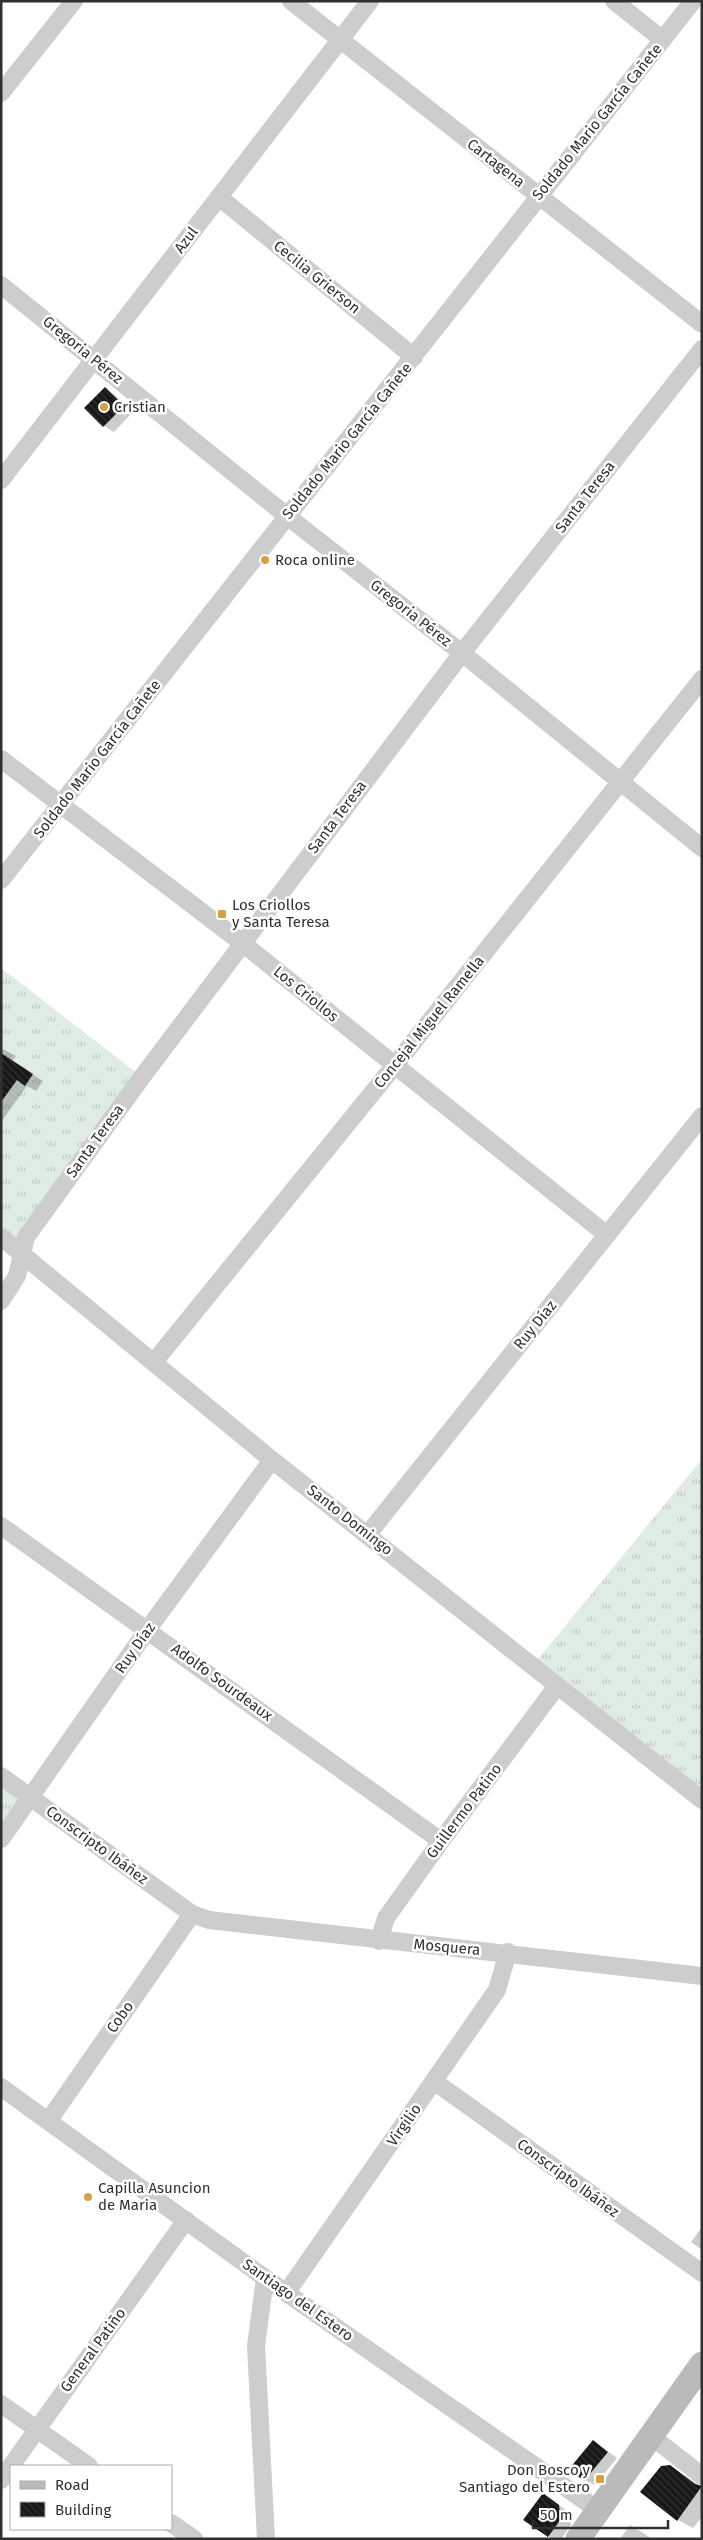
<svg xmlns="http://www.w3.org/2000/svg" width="703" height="2540" viewBox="0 0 703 2540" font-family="'Fira Sans',sans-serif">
<defs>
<pattern id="grass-tufts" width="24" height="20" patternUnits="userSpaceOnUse" patternTransform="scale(1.25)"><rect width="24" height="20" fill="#dfece1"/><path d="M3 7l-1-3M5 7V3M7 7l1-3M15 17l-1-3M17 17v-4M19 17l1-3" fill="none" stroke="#c0cbc1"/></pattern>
<pattern id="building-back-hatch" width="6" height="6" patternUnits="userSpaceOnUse" patternTransform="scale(1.25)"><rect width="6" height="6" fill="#171717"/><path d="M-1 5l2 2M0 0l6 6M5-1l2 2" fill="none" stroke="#303030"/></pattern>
</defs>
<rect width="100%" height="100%" fill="#fff"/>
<path fill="url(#grass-tufts)" d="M1,968L142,1077L21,1252L1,1237Z
M702,1459V1792L534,1664Z
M1,1776L31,1797L1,1839Z"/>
<path fill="#0003" d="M105,389L115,395L133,412L114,432L104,426Z
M1,1048L16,1056L12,1061L43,1081L36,1091L27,1086L1,1122Z
M702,2227V2250L691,2242Z
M593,2441L617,2458L595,2485L585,2480Z
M670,2466L702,2487V2517L693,2528L678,2520Z
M553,2501L569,2512L571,2525L561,2539H553L525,2520Z
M630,2525L645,2534L651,2539H620Z"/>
<path fill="url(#building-back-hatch)" d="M105,387L124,406L103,427L84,408Z
M1,1053L33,1074L25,1086L17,1080L1,1102Z
M593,2440L608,2452L584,2481L569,2469Z
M670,2465L695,2484L702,2486L677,2521L640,2492L661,2466Z
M543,2493L559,2505L561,2519L548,2537L523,2520Z"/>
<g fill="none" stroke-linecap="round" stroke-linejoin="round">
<path stroke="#cdcdcd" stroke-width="18" d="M291,1L702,324
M614,1L663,40
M1,93L74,1
M219,197L414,357
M1,285L287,516L462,653L702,848
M1,480L370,1
M1,759L241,942L607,1235
M1,880L693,1
M1,1237L272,1460L702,1800
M1,1301L17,1276L26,1237L142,1077L462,653L702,349
M154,1362L395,1065L702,679
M1,1526L441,1841
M368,1534L702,1116
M1,1776L192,1914L209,1920C373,1940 538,1956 702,1976
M1,1839L148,1629L272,1460
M379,1941L386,1918L441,1841L557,1686
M435,2082L702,2273
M1,2087L265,2278L598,2510
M49,2120L192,1914
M265,2278L256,2346L266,2539
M287,2292L497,1990L508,1952
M1,2404L89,2466
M651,2436L702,2476
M1,2480L186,2220
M171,2523L194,2539"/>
<path stroke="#bababa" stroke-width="25" d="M578,2539L702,2364"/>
</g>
<g fill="#d99f40" stroke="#fff" stroke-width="2">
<circle cx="104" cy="407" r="5"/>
<circle cx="265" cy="560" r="5"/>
<rect x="217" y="909" width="10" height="10" rx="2.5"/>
<circle cx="88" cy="2197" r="5"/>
<rect x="595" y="2474" width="10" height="10" rx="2.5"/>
</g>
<g text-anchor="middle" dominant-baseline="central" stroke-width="5" stroke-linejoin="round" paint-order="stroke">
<g font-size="15" fill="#303030" stroke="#fff">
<text transform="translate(597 122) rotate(-51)">Soldado Mario García Cañete</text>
<text transform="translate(496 163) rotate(38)">Cartagena</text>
<text transform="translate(186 240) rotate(-53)">Azul</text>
<text transform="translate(317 277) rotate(39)">Cecilia Grierson</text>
<text transform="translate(83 350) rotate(39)">Gregoria Pérez</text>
<text transform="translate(347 441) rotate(-51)">Soldado Mario García Cañete</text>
<text transform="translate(585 497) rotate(-52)">Santa Teresa</text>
<text transform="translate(411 613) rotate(38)">Gregoria Pérez</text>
<text transform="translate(97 759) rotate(-52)">Soldado Mario García Cañete</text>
<text transform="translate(337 817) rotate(-53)">Santa Teresa</text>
<text transform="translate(306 994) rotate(39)">Los Criollos</text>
<text transform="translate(429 1022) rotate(-51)">Concejal Miguel Ramella</text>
<text transform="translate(95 1141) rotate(-54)">Santa Teresa</text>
<text transform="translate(535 1325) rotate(-51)">Ruy Díaz</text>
<text transform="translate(350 1520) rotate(38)">Santo Domingo</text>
<text transform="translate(135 1648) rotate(-55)">Ruy Díaz</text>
<text transform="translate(222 1682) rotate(36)">Adolfo Sourdeaux</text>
<text transform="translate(464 1811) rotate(-53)">Guillermo Patino</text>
<text transform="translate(97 1845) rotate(36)">Conscripto Ibáñez</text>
<text transform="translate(447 1947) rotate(5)">Mosquera</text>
<text transform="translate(120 2017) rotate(-55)">Cobo</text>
<text transform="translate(404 2125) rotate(-55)">Virgilio</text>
<text transform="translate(568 2178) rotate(36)">Conscripto Ibáñez</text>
<text transform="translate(298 2300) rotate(35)">Santiago del Estero</text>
<text transform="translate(93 2350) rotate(-54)">General Patiño</text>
</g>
<g font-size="15" fill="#303030" stroke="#fff" text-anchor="start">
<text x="114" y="407">Cristian</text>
<text x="275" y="560">Roca online</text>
<text x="232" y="905">Los Criollos<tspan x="232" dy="17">y Santa Teresa</tspan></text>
<text x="98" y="2188">Capilla Asuncion<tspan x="98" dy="17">de Maria</tspan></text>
<text x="590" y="2470" text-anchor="end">Don Bosco y<tspan x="590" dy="17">Santiago del Estero</tspan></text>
</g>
</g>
<rect width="703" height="2540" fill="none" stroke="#303030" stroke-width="5"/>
<rect x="10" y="2465" width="162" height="65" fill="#ffffff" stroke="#acacac"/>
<rect x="20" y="2481" width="25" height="8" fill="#bababa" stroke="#acacac"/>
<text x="55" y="2490" font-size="15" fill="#303030">Road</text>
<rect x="20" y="2502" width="25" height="15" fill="url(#building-back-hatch)" stroke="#acacac"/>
<text x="55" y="2515" font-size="15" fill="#303030">Building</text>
<path d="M533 2520v8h135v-8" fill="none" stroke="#303030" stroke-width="2.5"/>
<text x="540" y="2520" font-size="15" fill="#303030" stroke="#ffffff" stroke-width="4" paint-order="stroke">50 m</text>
</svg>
